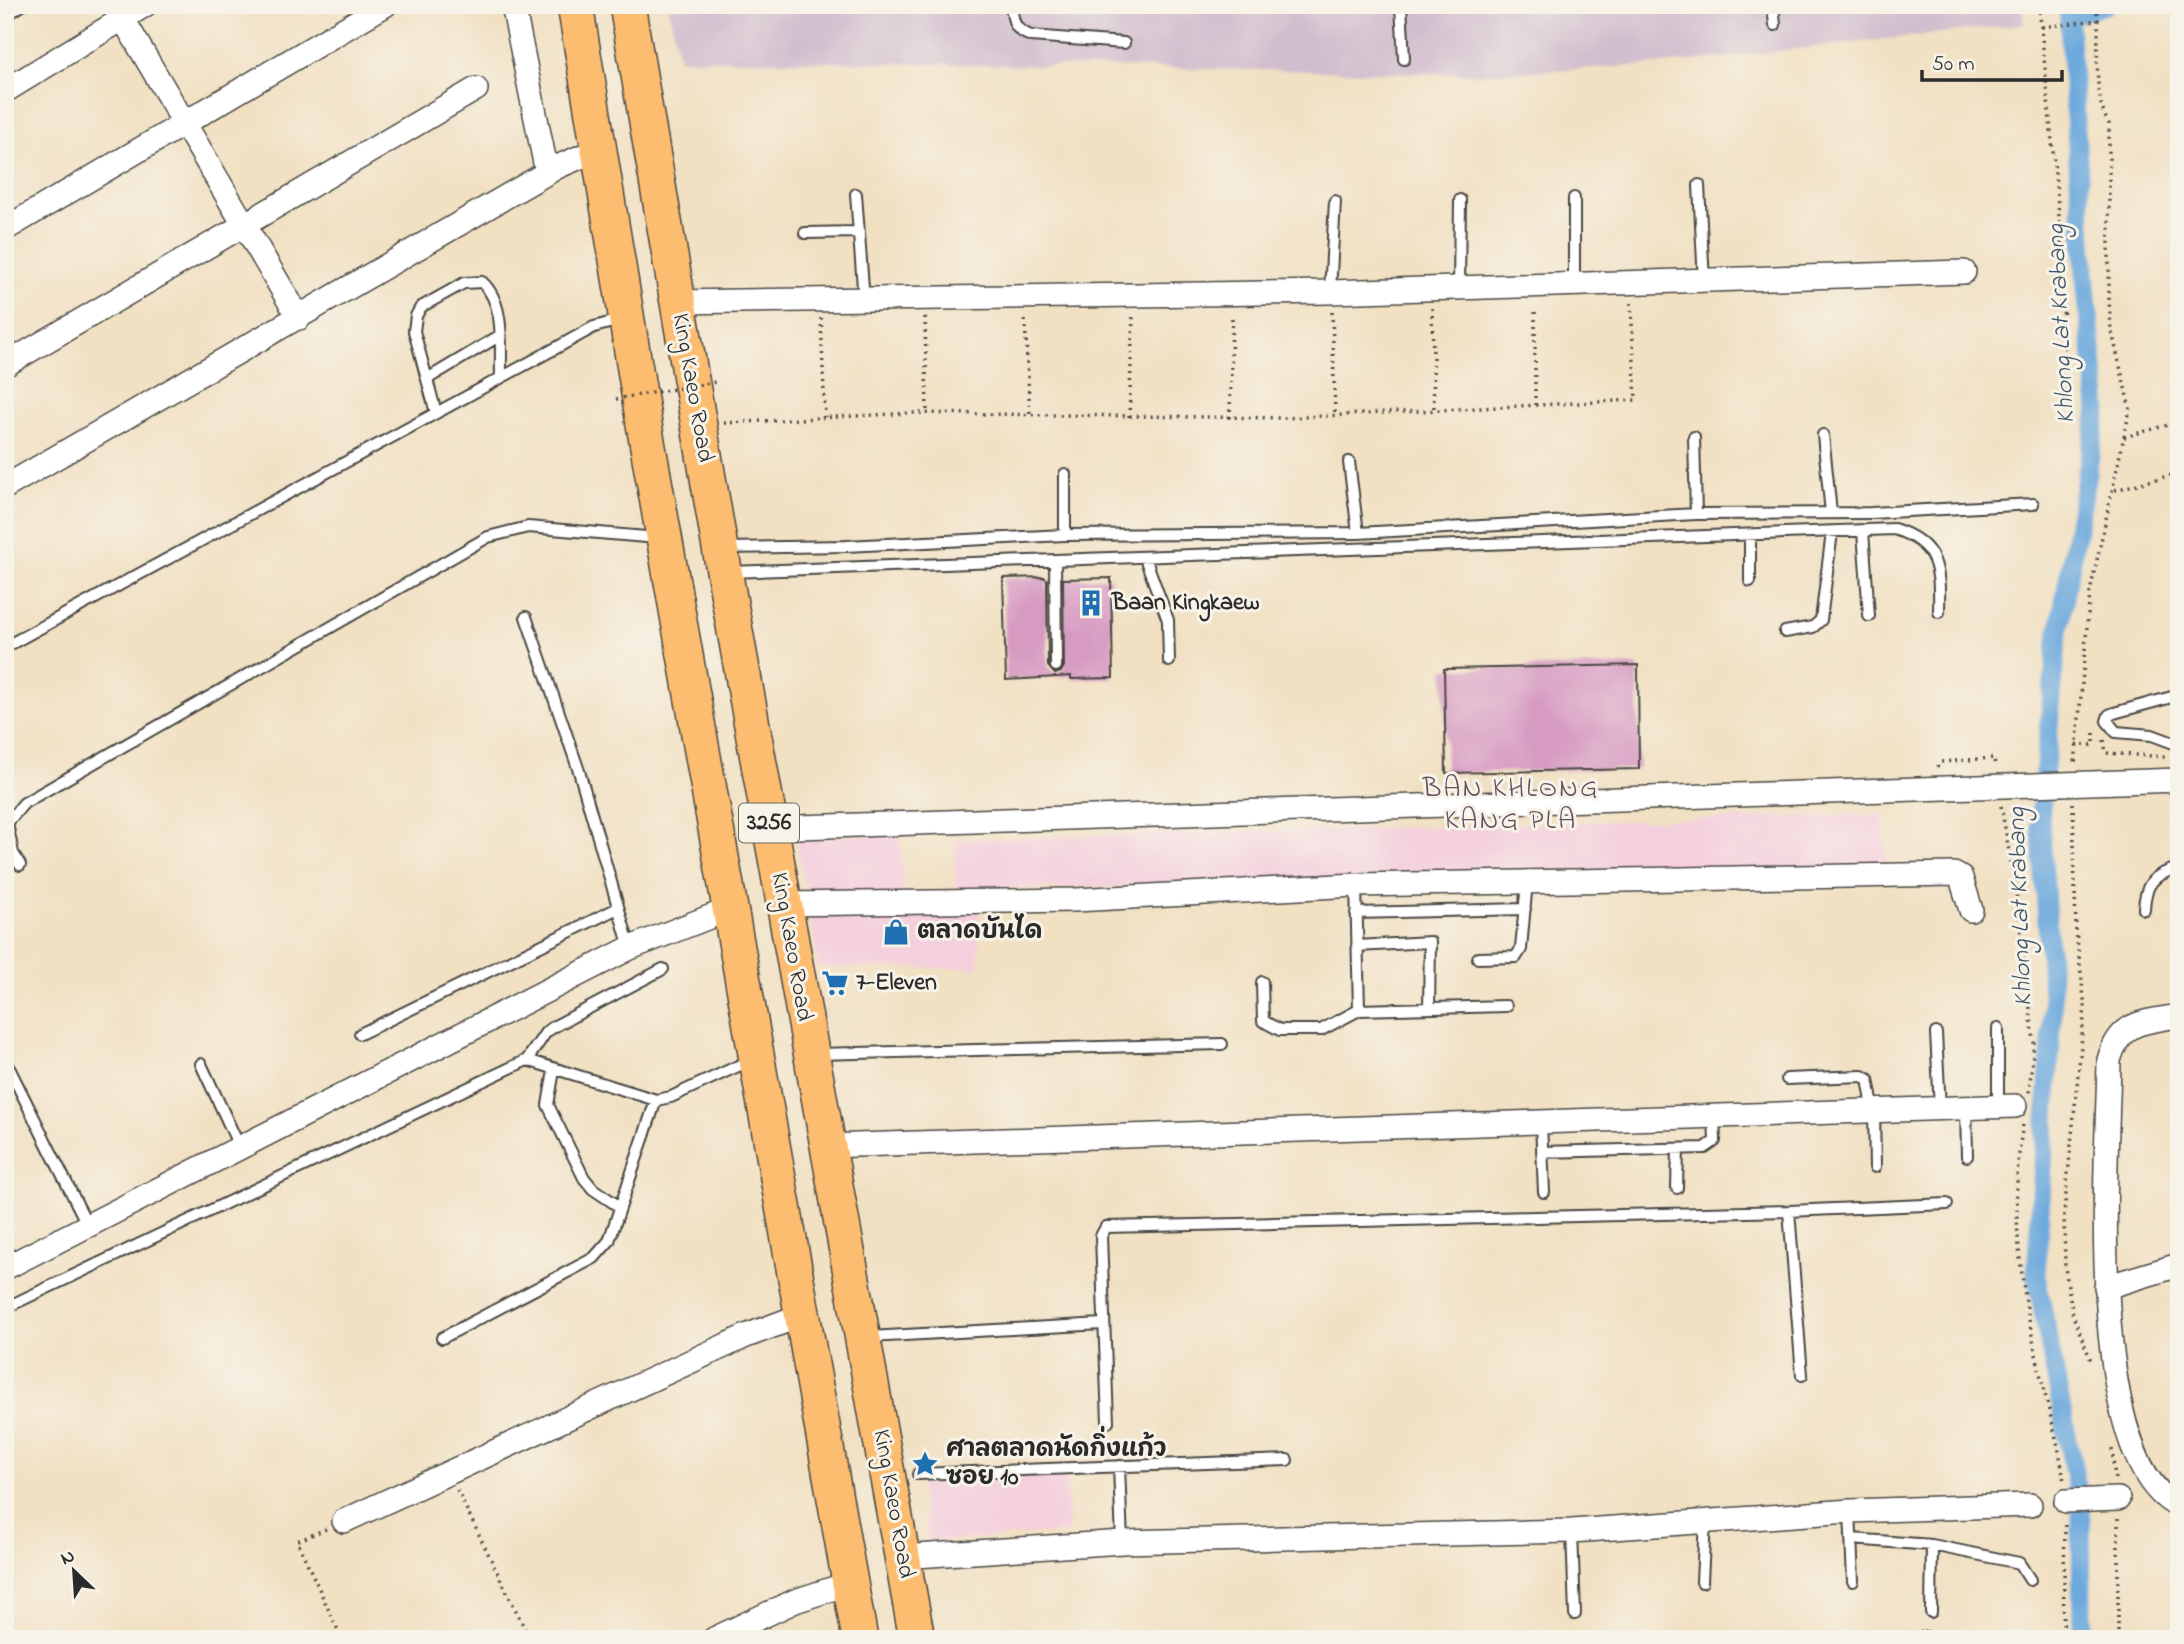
<svg xmlns="http://www.w3.org/2000/svg" width="2184" height="1644" viewBox="0 0 2184 1644" font-family="'Indie Flower','Playpen Sans Thai',sans-serif">
<rect width="100%" height="100%" fill="#f7f3e8"/>
<filter id="ink" filterUnits="userSpaceOnUse"><feTurbulence type="fractalNoise" baseFrequency=".0143" numOctaves="2"/><feDisplacementMap in="SourceGraphic" scale="14" xChannelSelector="R" yChannelSelector="G"/><feConvolveMatrix kernelMatrix="1 2 1 2 8 2 1 2 1" color-interpolation-filters="sRGB"/></filter>
<filter id="wash" filterUnits="userSpaceOnUse"><feTurbulence type="fractalNoise" baseFrequency=".00686" numOctaves="4" result="noise"/><feDisplacementMap in="SourceGraphic" scale="28" xChannelSelector="R" yChannelSelector="G"/><feGaussianBlur stdDeviation="1.57" result="paint"/><feColorMatrix in="noise" values="0 0 0 0 0 0 0 0 0 0 0 0 0 0 0 0 0 1.4 0 .05"/><feComposite in="paint" operator="in"/></filter>
<g filter="url(#wash)">
<rect width="100%" height="100%" fill="#f1e0c2"/>
<path fill="#f4cfdd" d="M1882,814L1888,873L955,890V840Z
M900,834L904,896L980,897L978,968L819,967L796,837Z
M1066,1473L1069,1532L928,1542L920,1483Z"/>
<path fill="#d0bdcd" d="M668,5H2022L2024,24L1654,65L1477,74L679,59Z"/>
<g fill="none" stroke-linecap="round" stroke-linejoin="round">
<path stroke="#6ca9dd" stroke-width="19" d="M2068,5L2086,287L2098,410L2057,642L2040,819L2053,1007L2036,1275L2081,1508L2082,1639
M2069,16L2106,5"/>
</g>
<g id="blocks">
<path fill="#d79bc2" d="M1044,577L1047,580L1048,666L1055,674L1061,672L1064,666L1063,579L1111,578L1113,678L1071,679V676L1006,680L1003,578Z
M1638,665L1639,769L1446,773L1444,669Z"/>
</g>
</g>
<g filter="url(#ink)">
<use href="#blocks" fill-opacity="0" stroke="#494642" stroke-width="2"/>
<g fill="none" stroke-linecap="round" stroke-linejoin="round">
<g stroke="#494642" stroke-width="14">
<path id="lane" d="M1011,5C1013,22 1014,30 1031,36L1124,43
M1401,5L1404,59
M1773,5L1775,25
M5,16L22,5
M1699,185L1704,282
M856,194L864,301
M805,233L859,232
M1574,285V198
M1459,288L1460,200
M1330,292L1335,201
M427,379L499,336
M436,413L414,331L416,316L421,307L464,283L482,282C506,304 500,346 501,377
M1823,435L1831,513
M1694,437L1696,514
M1349,462L1358,533
M1863,531L1869,616
M1065,535V474
M726,548L846,546L1065,535L1358,533L1696,514L1871,513L2033,504
M1145,558L1168,620L1169,661
M1055,560L1056,666
M730,572L1894,529C1939,543 1940,570 1939,612
M1750,581V535
M526,617L579,771L630,948
M1785,632L1813,627L1821,620L1832,532
M5,647L556,348L594,327L624,319
M2179,695L2114,713L2109,715L2107,721L2116,732L2152,735L2179,745
M20,865L13,853L7,823L24,803L488,537L528,527L658,538
M1356,885L1359,1010
M2144,909C2145,883 2154,874 2179,868
M1356,913L1525,909
M1357,946L1430,942L1429,1008
M1478,958L1516,957L1521,949L1527,881
M1262,982L1263,1021L1280,1030H1321L1359,1010L1506,1006
M1998,1028V1108
M1936,1033L1940,1109
M360,1034L618,908
M817,1054L1222,1044
M5,1060L88,1226
M527,1060L546,1032L555,1026L663,969
M201,1064L240,1148
M554,1070L548,1105L584,1178L593,1189L620,1207
M1787,1079L1862,1076L1868,1079L1874,1112L1875,1167
M1966,1108L1967,1156
M1541,1123L1544,1192
M1542,1152L1705,1148L1715,1141L1714,1117
M1677,1188L1678,1149
M1789,1211L1802,1375
M5,1308L527,1060L656,1100L671,1097L751,1060
M869,1337L1103,1324
M442,1338L594,1258L609,1241L656,1100
M1108,1422L1101,1236L1106,1227L1789,1211L1947,1204
M1119,1466L1122,1542
M918,1474L1287,1460
M1850,1511L1853,1581
M1572,1531L1575,1614
M1851,1539L1932,1545L2019,1563L2030,1580
M1702,1582L1705,1520
M1931,1612L1932,1545
M1656,1639H1725
M1909,1639L1927,1637"/>
</g>
<g stroke="#494642" stroke-width="26">
<path id="street" d="M513,5L547,173
M123,19L299,318
M5,91L145,5
M5,229L385,5
M677,302L1330,292L1964,272
M5,365L476,89
M5,487L557,167L599,149
M770,828L2179,780
M783,904L1075,900L1356,885L1954,874L1961,878L1971,910
M2179,1016C2143,1022 2120,1021 2109,1060C2108,1152 2083,1463 2179,1506
M827,1146L2015,1106
M5,1268L630,948L730,909
M2106,1287L2179,1265
M2066,1501L2118,1499
M344,1521L746,1336L802,1315
M902,1557L1122,1542L1572,1531L1850,1511L2030,1505
M714,1639L795,1601L850,1583"/>
</g>
<g stroke="#494642" stroke-width="38">
<path id="primary" d="M575,5L645,430L860,1639
M627,5L720,548L917,1639"/>
</g>
<path stroke="#494642" stroke-width="3.5" stroke-dasharray="2 5" stroke-linecap="butt" d="M2039,5L2061,237L2066,393
M2096,5L2098,20
M2042,27L2098,20C2099,53 2092,95 2109,124V301L2111,328L2130,409L2090,592L2075,764
M1432,308L1434,411
M1332,312L1335,415
M1535,312V406
M925,317L927,413
M821,318L825,417
M1025,320L1030,416
M1129,417L1133,315
M1230,418L1232,315
M724,423L912,413L1284,418L1636,400L1631,303
M2124,437L2179,422
M2115,490L2179,473
M2104,740L2106,753L2166,757
M2076,745H2094V730
M1937,767L1940,762L1994,758L1995,767
M2073,803L2076,931L2085,1007L2064,1213L2065,1268L2073,1316L2092,1363
M2001,806L2015,884L2034,1042L2029,1093
M2023,1125C2008,1207 2022,1292 2040,1373C2048,1410 2060,1445 2064,1483
M2112,1449L2115,1479
M457,1490L530,1639
M326,1529L297,1541L342,1639
M2063,1639L2065,1522
M2118,1639V1518"/>
<use href="#lane" stroke="#fff" stroke-width="10"/>
<use href="#street" stroke="#fff" stroke-width="23"/>
<use href="#primary" stroke="#fcbd6f" stroke-width="35"/>
<path stroke="#494642" stroke-width="3.5" stroke-dasharray="2 5" stroke-linecap="butt" d="M616,399L716,382"/>
</g>
</g>
<defs>
<g id="building-bare" transform="scale(2.1)"><path d="M-4-6H4V6H1V3H-1V6H-4ZM-2.5-4.3h1.7v1.8h-1.7ZM.8-4.3h1.7v1.8H.8ZM-2.5-1h1.7V.8h-1.7ZM.8-1h1.7V.8H.8Z" fill="#1f6fb2" stroke="#f7f3e8" stroke-width="2.5" paint-order="stroke"/></g>
<g id="shop-bare" transform="scale(2.1)"><path d="M-5-2.5h2.3a2.7 3.5 0 0 1 5.4 0H5L5.5 6h-11ZM-1.5-2.5h3a1.5 2.3 0 0 0-3 0Z" fill="#1f6fb2" stroke="#f7f3e8" stroke-width="2.5" paint-order="stroke"/></g>
<g id="supermarket-bare" transform="scale(2.1)"><path d="M-6-5.5h2.5l.6 2H6L4.5 2H-2.5L-4.4-4H-6ZM-1.5 3.2a1.3 1.3 0 1 0 .1 0ZM3 3.2a1.3 1.3 0 1 0 .1 0Z" fill="#1f6fb2" stroke="#f7f3e8" stroke-width="2.5" paint-order="stroke"/></g>
<g id="sight-bare" transform="scale(2.1)"><path d="M0-6L1.8-2.2L6-1.7L2.9 1.2L3.7 5.4L0 3.3L-3.7 5.4L-2.9 1.2L-6-1.7L-1.8-2.2Z" fill="#1f6fb2" stroke="#f7f3e8" stroke-width="2.5" paint-order="stroke"/></g>
</defs>
<g fill-rule="evenodd">
<use href="#building-bare" x="1091" y="603"/>
<use href="#shop-bare" x="896" y="932"/>
<use href="#supermarket-bare" x="835" y="983"/>
<use href="#sight-bare" x="925" y="1464"/>
</g>
<g text-anchor="middle" dominant-baseline="central" stroke-width="6" stroke-linejoin="round" paint-order="stroke">
<rect fill="#f7f3e8" stroke="#686764" stroke-width="2" x="739" y="803.5" width="60" height="39" rx="5"/>
<g font-size="23" font-weight="bold" fill="#2b2b2b">
<text x="769" y="823">3256</text>
</g>
<g font-size="24" fill="#2b2b2b" stroke="#f7f3e8">
<text transform="translate(692 388) rotate(80)">King Kaeo Road</text>
<text transform="translate(791 947) rotate(80)">King Kaeo Road</text>
<text transform="translate(893 1504) rotate(80)">King Kaeo Road</text>
</g>
<g font-size="24" font-weight="bold" fill="#2b2b2b" stroke="#f7f3e8" text-anchor="start">
<text x="1112" y="603">Baan Kingkaew</text>
<text x="917" y="932">ตลาดบันได</text>
<text x="856" y="983">7-Eleven</text>
<text x="946" y="1450">ศาลตลาดนัดกิ่งแก้ว<tspan x="946" dy="28">ซอย 10</tspan></text>
</g>
<g font-size="26" font-style="italic" fill="#425769" stroke="#f7f3e8">
<text transform="translate(2062 324) rotate(-93)">Khlong Lat Krabang</text>
<text transform="translate(2021 907) rotate(-92)">Khlong Lat Krabang</text>
</g>
<g font-size="28" letter-spacing="2" fill="#675260" stroke="#f7f3e8">
<text x="1511" y="789">BAN KHLONG<tspan x="1511" dy="32">KANG PLA</tspan></text>
</g>
</g>
<rect width="2184" height="1644" fill="none" stroke="#f7f3e8" stroke-width="28"/>
<g transform="translate(74 1571) rotate(335)" stroke="#f7f3e8" stroke-width="5" paint-order="stroke">
<path d="M0-5L12 26L0 18L-12 26Z" fill="#2b2b2b"/>
<text y="-10" font-size="19" font-weight="bold" text-anchor="middle" fill="#2b2b2b">N</text>
</g>
<path d="M1922 70v10h140v-10" fill="none" stroke="#2b2b2b" stroke-width="3.5"/>
<text x="1932" y="70" font-size="21" fill="#2b2b2b" stroke="#f7f3e8" stroke-width="5" paint-order="stroke">50 m</text>
</svg>
